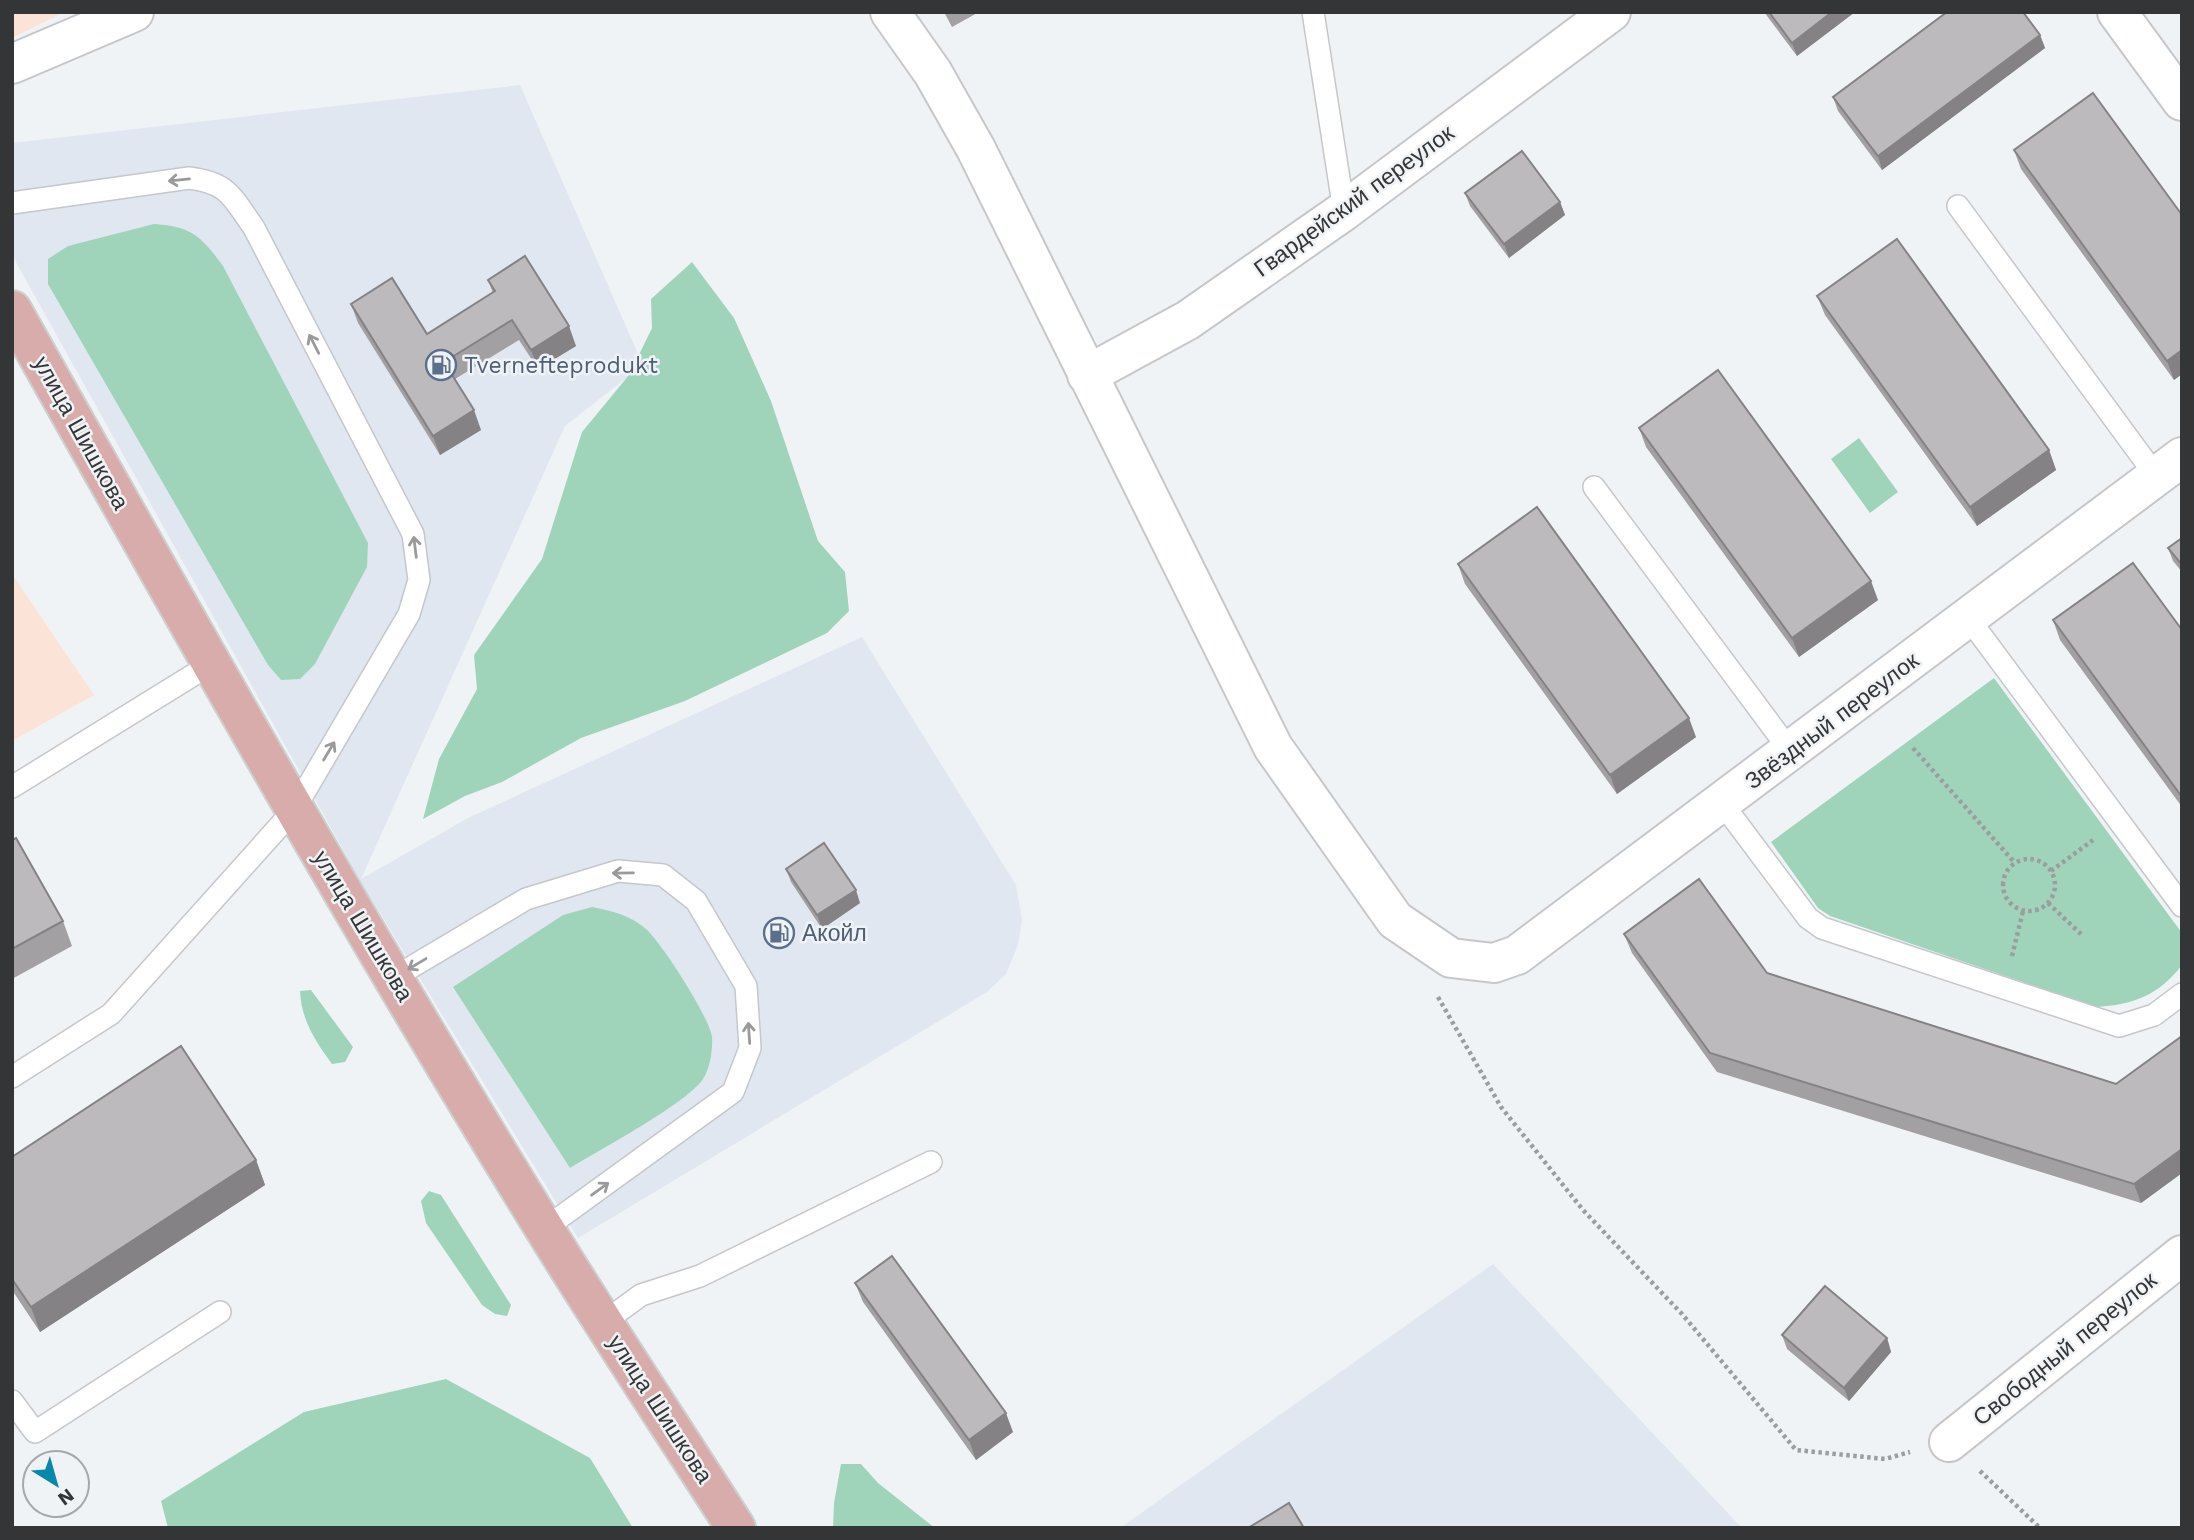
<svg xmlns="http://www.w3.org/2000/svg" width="2194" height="1540" viewBox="0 0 2194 1540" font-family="'Work Sans',sans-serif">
<rect width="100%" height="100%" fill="#f0f3f6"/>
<path fill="#e0e7f1" d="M520,85L643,365L565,426L361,879L468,818L862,637L1016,885L1022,920L1018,945L1006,974L987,992L578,1238L360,880L12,255V143Z
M1493,1264L1742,1528H1120Z"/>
<path fill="#fbe3d8" d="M12,12H64L12,38Z
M12,574L94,695L12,741Z"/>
<path fill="#a0d4ba" d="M154,224C191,226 202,237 223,266L368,543L367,567L315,664L300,679L281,680L268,665L48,284V259L68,246Z
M692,262L734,318L771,401L818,541L845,572L849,611L827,633L685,701L581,738L502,782L465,796L423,819L439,759L477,689L474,655L542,559L582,432L629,375L652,328L651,299Z
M1859,438L1898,492L1870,513L1831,459Z
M1994,678L2182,933V965C2159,995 2133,1005 2096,1007L1830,916L1818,908L1771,842Z
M592,907C612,911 630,915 646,929C661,942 710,1018 712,1037C713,1049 710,1069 703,1079C686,1104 599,1150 570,1168L453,987L563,915Z
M311,990L353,1047L345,1062L332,1064C315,1041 301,1019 300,991Z
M429,1191L441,1195L511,1305L507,1316L495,1314L482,1305L426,1223L421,1201Z
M446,1379L590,1458L633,1528H168L161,1501L304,1412Z
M841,1464H861L878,1483L935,1528H833L834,1503Z"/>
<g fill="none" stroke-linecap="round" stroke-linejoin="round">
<g stroke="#c5c7cb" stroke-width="24">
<path id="lane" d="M1313,12L1344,211
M12,203L189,178C229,183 232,197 254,228L413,534L419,580L409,614L294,810L111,1014L12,1077
M1958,206L2156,476
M1594,487L1791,752
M1969,619L2182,906
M12,787L211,664
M1722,803L1808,918L1822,928L2119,1026L2154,1015L2182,994
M393,978L526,899L618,871L663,875L696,901L746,986L750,1048L733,1092L544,1229
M604,1322L641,1295L700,1276L931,1162
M12,1401L35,1432L220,1312"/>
</g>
<g stroke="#c5c7cb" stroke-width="42">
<path id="street" d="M890,12L933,73L976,149L1273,747L1395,920L1451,958L1494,963L1517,955L2182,457
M2117,12L2182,101
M12,64L134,12
M1087,375L1188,320L1344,211L1611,12
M1949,1442L2182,1255"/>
</g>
<g stroke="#cecfcf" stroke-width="42">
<path id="primary" d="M12,310C185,618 358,927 544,1228C606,1329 672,1428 736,1528"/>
</g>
<path stroke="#9b9d9f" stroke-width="4.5" stroke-dasharray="3.5 3.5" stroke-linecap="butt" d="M1913,748L2015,863
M2003 885a26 26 0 1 1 52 0a26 26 0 1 1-52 0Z
M2051,871L2093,840
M2048,903L2083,936
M2012,956L2023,911
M1438,997L1501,1107L1583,1210L1682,1314L1796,1450L1885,1459L1910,1452
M1980,1471L2040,1528"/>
<use href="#lane" stroke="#fff" stroke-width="21"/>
<use href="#street" stroke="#fff" stroke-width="38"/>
<use href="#primary" stroke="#d7acaa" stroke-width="38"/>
</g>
<path fill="#a3a0a3" d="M944,12H979L952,27Z
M1764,12H1855L1797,56Z
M2040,35L2045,48L1882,170L1838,111L1833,97Z
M2014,150L2182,215V374L2174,380L2021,169Z
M1465,193L1560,202L1565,215L1509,258L1470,206Z
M488,280L576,346L538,369L519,340L455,379L481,430L440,455L358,323L351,304L427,334L493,293Z
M1817,296L2049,450L2056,470L1977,526L1825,315Z
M1639,428L1878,600L1799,657L1646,447Z
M2182,538V572L2173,561L2168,548Z
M1458,564L1696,737L1617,794L1465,584Z
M2053,620L2182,630V807L2060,640Z
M12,840L63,921L72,946L12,979Z
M786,869L860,903L822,929L791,882Z
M1624,934L1767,973L2116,1084L2182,1036V1173L2141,1203L1717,1072L1632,953Z
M12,1157L256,1160L265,1185L40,1332L12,1290Z
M855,1283L1013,1432L976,1460L863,1302Z
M1782,1335L1887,1338L1891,1352L1849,1401L1787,1349Z"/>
<path fill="#848285" d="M1832,12H1855L1797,56L1792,43Z
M2040,35L2045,48L1882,170L1878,156Z
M1560,202L1565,215L1509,258L1504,244Z
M569,326L576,346L538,369L531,350Z
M2182,350V374L2174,380L2167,361Z
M474,410L481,430L440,455L433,436Z
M2049,450L2056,470L1977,526L1970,507Z
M1871,581L1878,600L1799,657L1792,638Z
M1689,718L1696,737L1617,794L1610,775Z
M856,890L860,903L822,929L817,915Z
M2182,1149V1173L2141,1203L2134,1184Z
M256,1160L265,1185L40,1332L31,1307Z
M1887,1338L1891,1352L1849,1401L1844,1388Z
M1006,1413L1013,1432L976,1460L969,1440Z"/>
<path fill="#bdbabe" stroke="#848285" stroke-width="2" d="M1769,12H1832L1792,43Z
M1947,12H2023L2040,35L1878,156L1833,97Z
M2093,93L2182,215V350L2167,361L2014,150Z
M1522,151L1560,202L1504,244L1465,193Z
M1897,239L2049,450L1970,507L1817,296Z
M525,256L569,326L531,350L512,320L444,362L474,410L433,436L351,304L392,278L427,334L495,291L488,280Z
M1718,370L1871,581L1792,638L1639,428Z
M1537,507L1689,718L1610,775L1458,564Z
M2182,538V565L2168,548Z
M2133,563L2182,630V797L2053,620Z
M16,838L63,921L12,949V840Z
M824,843L856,890L817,915L786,869Z
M1699,879L1767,973L2116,1084L2182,1036V1149L2134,1184L1710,1053L1624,934Z
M181,1046L256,1160L31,1307L12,1279V1157Z
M892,1256L1006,1413L969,1440L855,1283Z
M1825,1286L1887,1338L1844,1388L1782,1335Z
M1289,1503L1304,1528H1248Z"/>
<defs><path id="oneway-shaft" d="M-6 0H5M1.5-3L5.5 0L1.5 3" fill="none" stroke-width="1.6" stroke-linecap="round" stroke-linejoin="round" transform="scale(1.75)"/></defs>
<g stroke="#9a9a9a">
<use href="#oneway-shaft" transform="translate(179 180) rotate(174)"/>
<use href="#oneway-shaft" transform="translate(314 344) rotate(-117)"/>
<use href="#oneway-shaft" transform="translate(415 547) rotate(-97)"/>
<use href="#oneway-shaft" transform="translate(329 751) rotate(-59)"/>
<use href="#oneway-shaft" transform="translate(623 873) rotate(179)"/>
<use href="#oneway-shaft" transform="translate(417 964) rotate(149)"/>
<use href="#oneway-shaft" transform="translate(749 1033) rotate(-94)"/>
<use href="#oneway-shaft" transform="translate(600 1189) rotate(-36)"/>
</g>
<defs>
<g id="fuel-ring" transform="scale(1.575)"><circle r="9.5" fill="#f0f3f6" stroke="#5c6f8a" stroke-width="1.5"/><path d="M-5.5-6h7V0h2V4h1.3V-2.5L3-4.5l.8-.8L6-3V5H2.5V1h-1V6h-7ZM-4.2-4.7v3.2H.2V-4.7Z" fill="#5c6f8a"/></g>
</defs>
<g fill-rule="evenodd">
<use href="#fuel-ring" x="441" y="365"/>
<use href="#fuel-ring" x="779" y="933"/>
</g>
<g text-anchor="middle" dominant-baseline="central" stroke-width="5" stroke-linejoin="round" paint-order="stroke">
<g font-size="23" fill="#343536" stroke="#f0f3f6">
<text transform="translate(1354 201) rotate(-36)">Гвардейский переулок</text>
<text transform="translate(81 433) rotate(61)">улица Шишкова</text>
<text transform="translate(1832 721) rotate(-37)">Звёздный переулок</text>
<text transform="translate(363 926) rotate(59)">улица Шишкова</text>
<text transform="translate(2065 1349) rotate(-39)">Свободный переулок</text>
<text transform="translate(660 1409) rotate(57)">улица Шишкова</text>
</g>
<g font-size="23" fill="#4e5e75" stroke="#f0f3f6" text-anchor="start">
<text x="464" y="365">Tvernefteprodukt</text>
<text x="802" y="933">Акойл</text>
</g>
</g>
<rect width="2194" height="1540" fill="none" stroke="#343536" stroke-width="28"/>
<g transform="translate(56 1484) rotate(143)"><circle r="33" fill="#f0f3f6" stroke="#a5a7a9" stroke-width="2"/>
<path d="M0-5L12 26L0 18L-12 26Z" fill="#0888aa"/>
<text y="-10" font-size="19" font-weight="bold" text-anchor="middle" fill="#343536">N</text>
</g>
</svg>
